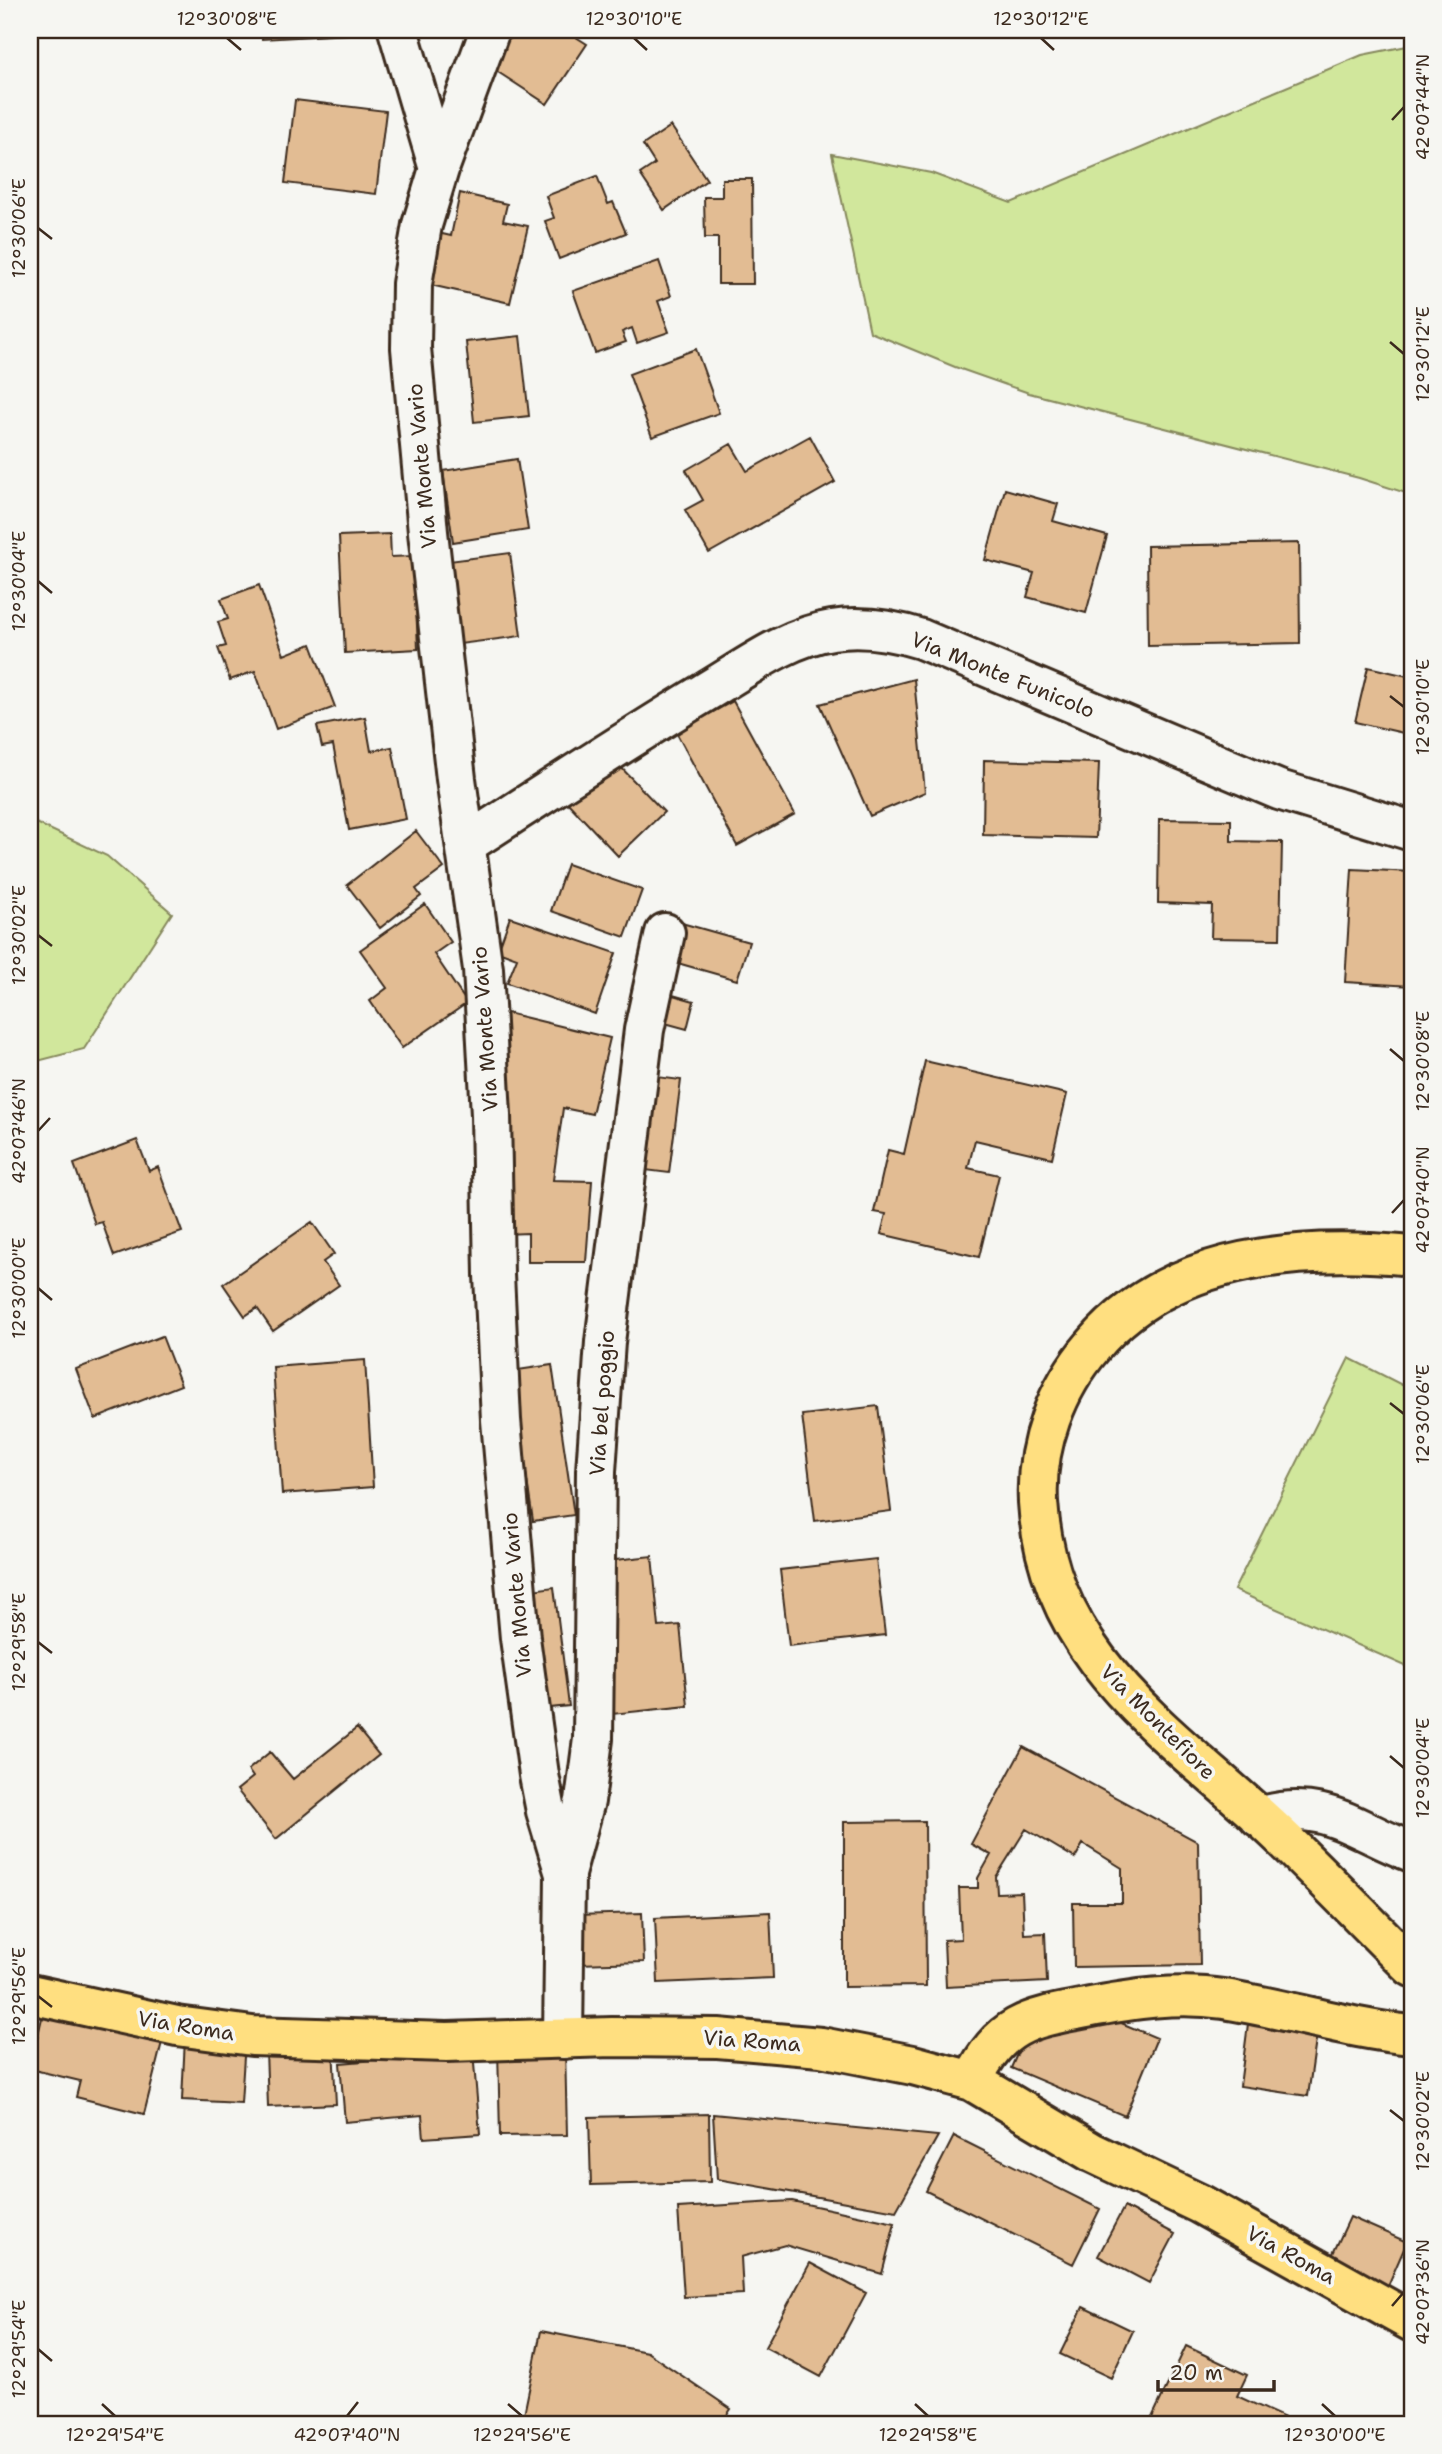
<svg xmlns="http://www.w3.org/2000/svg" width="1442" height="2454" viewBox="0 0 1442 2454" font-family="'Shantell Sans',sans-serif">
<rect width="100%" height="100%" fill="#f6f6f2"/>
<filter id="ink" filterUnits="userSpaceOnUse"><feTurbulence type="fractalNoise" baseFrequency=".0143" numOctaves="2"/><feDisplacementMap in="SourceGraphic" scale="14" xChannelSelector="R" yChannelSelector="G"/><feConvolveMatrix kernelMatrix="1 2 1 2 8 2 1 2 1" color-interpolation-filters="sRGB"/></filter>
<g filter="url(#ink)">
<path fill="#d1e79c" stroke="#86885d" stroke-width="2" d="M1412,45V495L1359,478L1029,393L955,367L870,332L832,154L931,173L1011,203L1362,55Z
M30,820L107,856L172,913L84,1049L30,1063Z
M1349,1358L1412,1390V1669L1234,1590Z"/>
<path fill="#e2bc93" stroke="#3b2a1e" stroke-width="2" d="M262,30H349V34L262,39Z
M506,30H565L587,44L547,104L484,63Z
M295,100L386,111L376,194L285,183Z
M671,126L707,180L664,210L640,174L655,164L643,145Z
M597,176L608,204L613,202L626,233L559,259L545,221L554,218L546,196Z
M722,179H752L753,284H718V238H705L704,197H722Z
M460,193L507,204L503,221L528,226L510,303L426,284L438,233L451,236Z
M659,261L671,296L658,301L669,332L637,343L632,328L622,332L626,342L595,353L573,291Z
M520,336L529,416L474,422L466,342Z
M696,349L719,413L652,437L629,374Z
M810,436L835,482L709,553L685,510L703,500L686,470L731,444L747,471Z
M517,459L528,530L453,542L443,471Z
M1005,489L1058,504L1053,521L1107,536L1086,613L1027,597L1034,573L985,560Z
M390,534L391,557L414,556L418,649L345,653L339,536Z
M1299,543L1300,643L1148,646L1147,546Z
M510,553L521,636L460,644L449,561Z
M259,585L284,655L311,644L335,707L276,729L255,671L230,680L218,648L226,646L218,622L228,619L221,599Z
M1368,667L1412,677V735L1355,722Z
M914,679L925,792L870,816L820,704Z
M733,701L795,814L737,846L676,732Z
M365,717L371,751L392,747L406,819L349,830L333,745L322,747L317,726Z
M611,757L664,812L618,856L566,801Z
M984,760L1099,763L1096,838L983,835Z
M1159,819L1231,820V841L1282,842L1280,939L1211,938L1212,905L1158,903Z
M416,831L444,868L416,889L421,896L380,928L347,885Z
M567,864L642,890L625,937L551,911Z
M1352,869L1412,872V986L1345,982Z
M425,904L451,942L434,954L467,1003L402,1048L370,1001L387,988L360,950Z
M510,917L616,953L595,1014L507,983L517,958L498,951Z
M678,922L749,942L737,980L667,960Z
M662,992L694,1001L687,1029L654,1020Z
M503,1012L610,1038L592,1114L563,1108L553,1180L592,1181L586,1262H528V1233L504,1234Z
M925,1061L1067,1094L1052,1158L975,1140L968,1168L999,1175L979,1257L881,1234L886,1214L874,1212L888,1150L904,1154Z
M649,1076L681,1080L669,1173L637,1169Z
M137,1140L149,1171L158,1167L182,1232L114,1256L102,1222L95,1224L74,1164Z
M312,1222L334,1254L323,1262L339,1285L273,1331L257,1308L245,1316L223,1284Z
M162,1336L181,1385L95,1419L76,1369Z
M365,1360L373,1487L282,1494L273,1367Z
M552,1365L574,1515L533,1521L511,1371Z
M878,1406L891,1511L815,1521L802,1415Z
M652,1556L659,1627L680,1625L688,1706L612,1714L597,1562Z
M876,1559L885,1635L789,1646L780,1570Z
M554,1587L569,1706L540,1709L524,1591Z
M357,1728L379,1755L276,1839L237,1790L253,1777L248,1770L270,1752L293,1779Z
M1023,1747L1198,1842L1200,1965L1074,1967L1073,1903H1122V1868L1083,1844L1075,1858L1026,1829L996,1877L997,1893L1022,1892L1024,1934L1045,1933L1047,1982L946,1987L944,1940L961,1939L959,1888H978V1878L991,1855L971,1844Z
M925,1821L926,1986L844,1987V1822Z
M770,1912L773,1978L658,1983L655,1918Z
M642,1913L644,1962L577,1964L576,1915Z
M45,2005L164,2034L144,2114L76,2097L80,2081L30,2069Z
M1095,2012L1157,2038L1125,2116L1011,2068L1028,2029Z
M1249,2016L1318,2026L1308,2096L1240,2086Z
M185,2038L245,2041L241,2103L182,2100Z
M333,2047L336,2104L268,2107L266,2050Z
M565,2047L567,2135L500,2136L498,2048Z
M473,2052L480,2134L424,2138L422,2115L345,2122L340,2063Z
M709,2114L710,2182L591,2185L589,2117Z
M713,2114L938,2136L896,2211L717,2179Z
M954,2136L1100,2209L1073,2264L926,2191Z
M792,2201L895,2223L882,2274L785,2245L741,2257L743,2294L684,2297L678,2208Z
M1124,2207L1175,2234L1149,2283L1098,2256Z
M1350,2217L1407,2242L1387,2288L1329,2262Z
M810,2263L866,2293L821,2377L765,2347Z
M1083,2307L1133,2331L1111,2378L1060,2354Z
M541,2331L647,2352L731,2409L721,2424H522Z
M1186,2346L1247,2375L1237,2396L1298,2424H1149Z"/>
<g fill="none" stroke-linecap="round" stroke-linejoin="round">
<g stroke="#3b2a1e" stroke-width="44">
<path id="minor" d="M398,30L439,169
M490,30L439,169L422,225L412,284L411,348L428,532L456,779L483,969L491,1115L494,1275L501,1420L520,1638L539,1775L546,1811L565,1874L563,2039
M466,844C545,793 623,742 704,693C743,670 786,637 832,630C863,625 892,630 921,639L1279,790L1412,831
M1259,1817C1324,1797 1355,1831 1412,1852
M565,1874L585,1801L593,1739L596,1471L605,1342L644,1030L665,933"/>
</g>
<g stroke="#3b2a1e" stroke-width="44">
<path id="major" d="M1412,1256C1301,1245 1170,1254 1093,1346C1056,1389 1035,1446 1038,1502C1047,1651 1158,1725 1259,1816C1312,1864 1361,1917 1412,1967
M30,1994L177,2026L252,2036L447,2042L612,2037L718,2038L821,2047L913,2065L972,2081L1093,2153L1200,2204L1412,2322
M972,2081C1001,2023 1027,2019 1086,2008C1132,1999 1178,1992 1224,1999C1287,2009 1349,2029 1412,2035"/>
</g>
<use href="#minor" stroke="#f6f6f2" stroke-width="38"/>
<use href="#major" stroke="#ffdf80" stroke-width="38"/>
</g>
</g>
<path fill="none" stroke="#3b2a1e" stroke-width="2.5" d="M227,38L241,50M634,38L647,50M1041,38L1054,50M1392,120L1404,107M38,228L52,239M1390,342L1404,354M38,581L52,593M1390,696L1404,707M38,935L52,946M1390,1049L1404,1061M38,1131L50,1118M1392,1213L1404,1200M38,1288L52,1300M1390,1403L1404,1414M38,1642L52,1653M1390,1756L1404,1768M38,1996L52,2007M1390,2110L1404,2121M1392,2306L1404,2292M38,2349L52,2361M102,2404L115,2416M508,2404L522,2416M915,2404L928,2416M1322,2404L1335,2416M347,2416L358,2402"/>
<g text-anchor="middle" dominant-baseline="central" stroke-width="7" stroke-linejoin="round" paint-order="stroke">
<g font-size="21" fill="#3b2a1e" stroke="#f6f6f2">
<text transform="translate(422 466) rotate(-95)">Via Monte Vario</text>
<text transform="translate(1003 675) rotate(22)">Via Monte Funicolo</text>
<text transform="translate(485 1029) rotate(-94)">Via Monte Vario</text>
<text transform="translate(602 1403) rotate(-86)">Via bel poggio</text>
<text transform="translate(517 1595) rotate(-95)">Via Monte Vario</text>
<text transform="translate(1158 1722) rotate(45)">Via Montefiore</text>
<text transform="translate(186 2026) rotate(9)">Via Roma</text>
<text transform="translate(752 2041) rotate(4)">Via Roma</text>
<text transform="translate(1291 2255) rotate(29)">Via Roma</text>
</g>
</g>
<rect width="1442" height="2454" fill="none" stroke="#f6f6f2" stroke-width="77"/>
<path d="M1158 2380v10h116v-10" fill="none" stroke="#3b2a1e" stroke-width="3.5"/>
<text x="1169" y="2380" font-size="21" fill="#3b2a1e" stroke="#f6f6f2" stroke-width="5" paint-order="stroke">20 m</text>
<rect x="38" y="38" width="1366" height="2378" fill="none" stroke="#3b2a1e" stroke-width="2.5"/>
<g font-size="18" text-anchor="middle" fill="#3b2a1e">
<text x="227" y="25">12°30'08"E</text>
<text x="634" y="25">12°30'10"E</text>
<text x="1041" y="25">12°30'12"E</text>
<text transform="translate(1423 107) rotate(-90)" y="6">42°07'44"N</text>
<text transform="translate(19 228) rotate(-90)" y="6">12°30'06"E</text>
<text transform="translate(1423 354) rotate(-90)" y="6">12°30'12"E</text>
<text transform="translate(19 581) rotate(-90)" y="6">12°30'04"E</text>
<text transform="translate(1423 707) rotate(-90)" y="6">12°30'10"E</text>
<text transform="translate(19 935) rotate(-90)" y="6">12°30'02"E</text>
<text transform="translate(1423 1061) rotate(-90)" y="6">12°30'08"E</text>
<text transform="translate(19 1131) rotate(-90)" y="6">42°07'46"N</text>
<text transform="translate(1423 1200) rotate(-90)" y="6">42°07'40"N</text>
<text transform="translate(19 1288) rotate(-90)" y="6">12°30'00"E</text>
<text transform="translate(1423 1414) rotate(-90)" y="6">12°30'06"E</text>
<text transform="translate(19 1642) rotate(-90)" y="6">12°29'58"E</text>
<text transform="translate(1423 1768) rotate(-90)" y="6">12°30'04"E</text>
<text transform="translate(19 1996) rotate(-90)" y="6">12°29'56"E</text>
<text transform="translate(1423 2121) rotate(-90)" y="6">12°30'02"E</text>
<text transform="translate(1423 2292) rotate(-90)" y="6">42°07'36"N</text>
<text transform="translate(19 2349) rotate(-90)" y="6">12°29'54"E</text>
<text x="115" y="2441">12°29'54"E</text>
<text x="347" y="2441">42°07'40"N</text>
<text x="522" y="2441">12°29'56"E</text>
<text x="928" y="2441">12°29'58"E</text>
<text x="1335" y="2441">12°30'00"E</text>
</g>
</svg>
